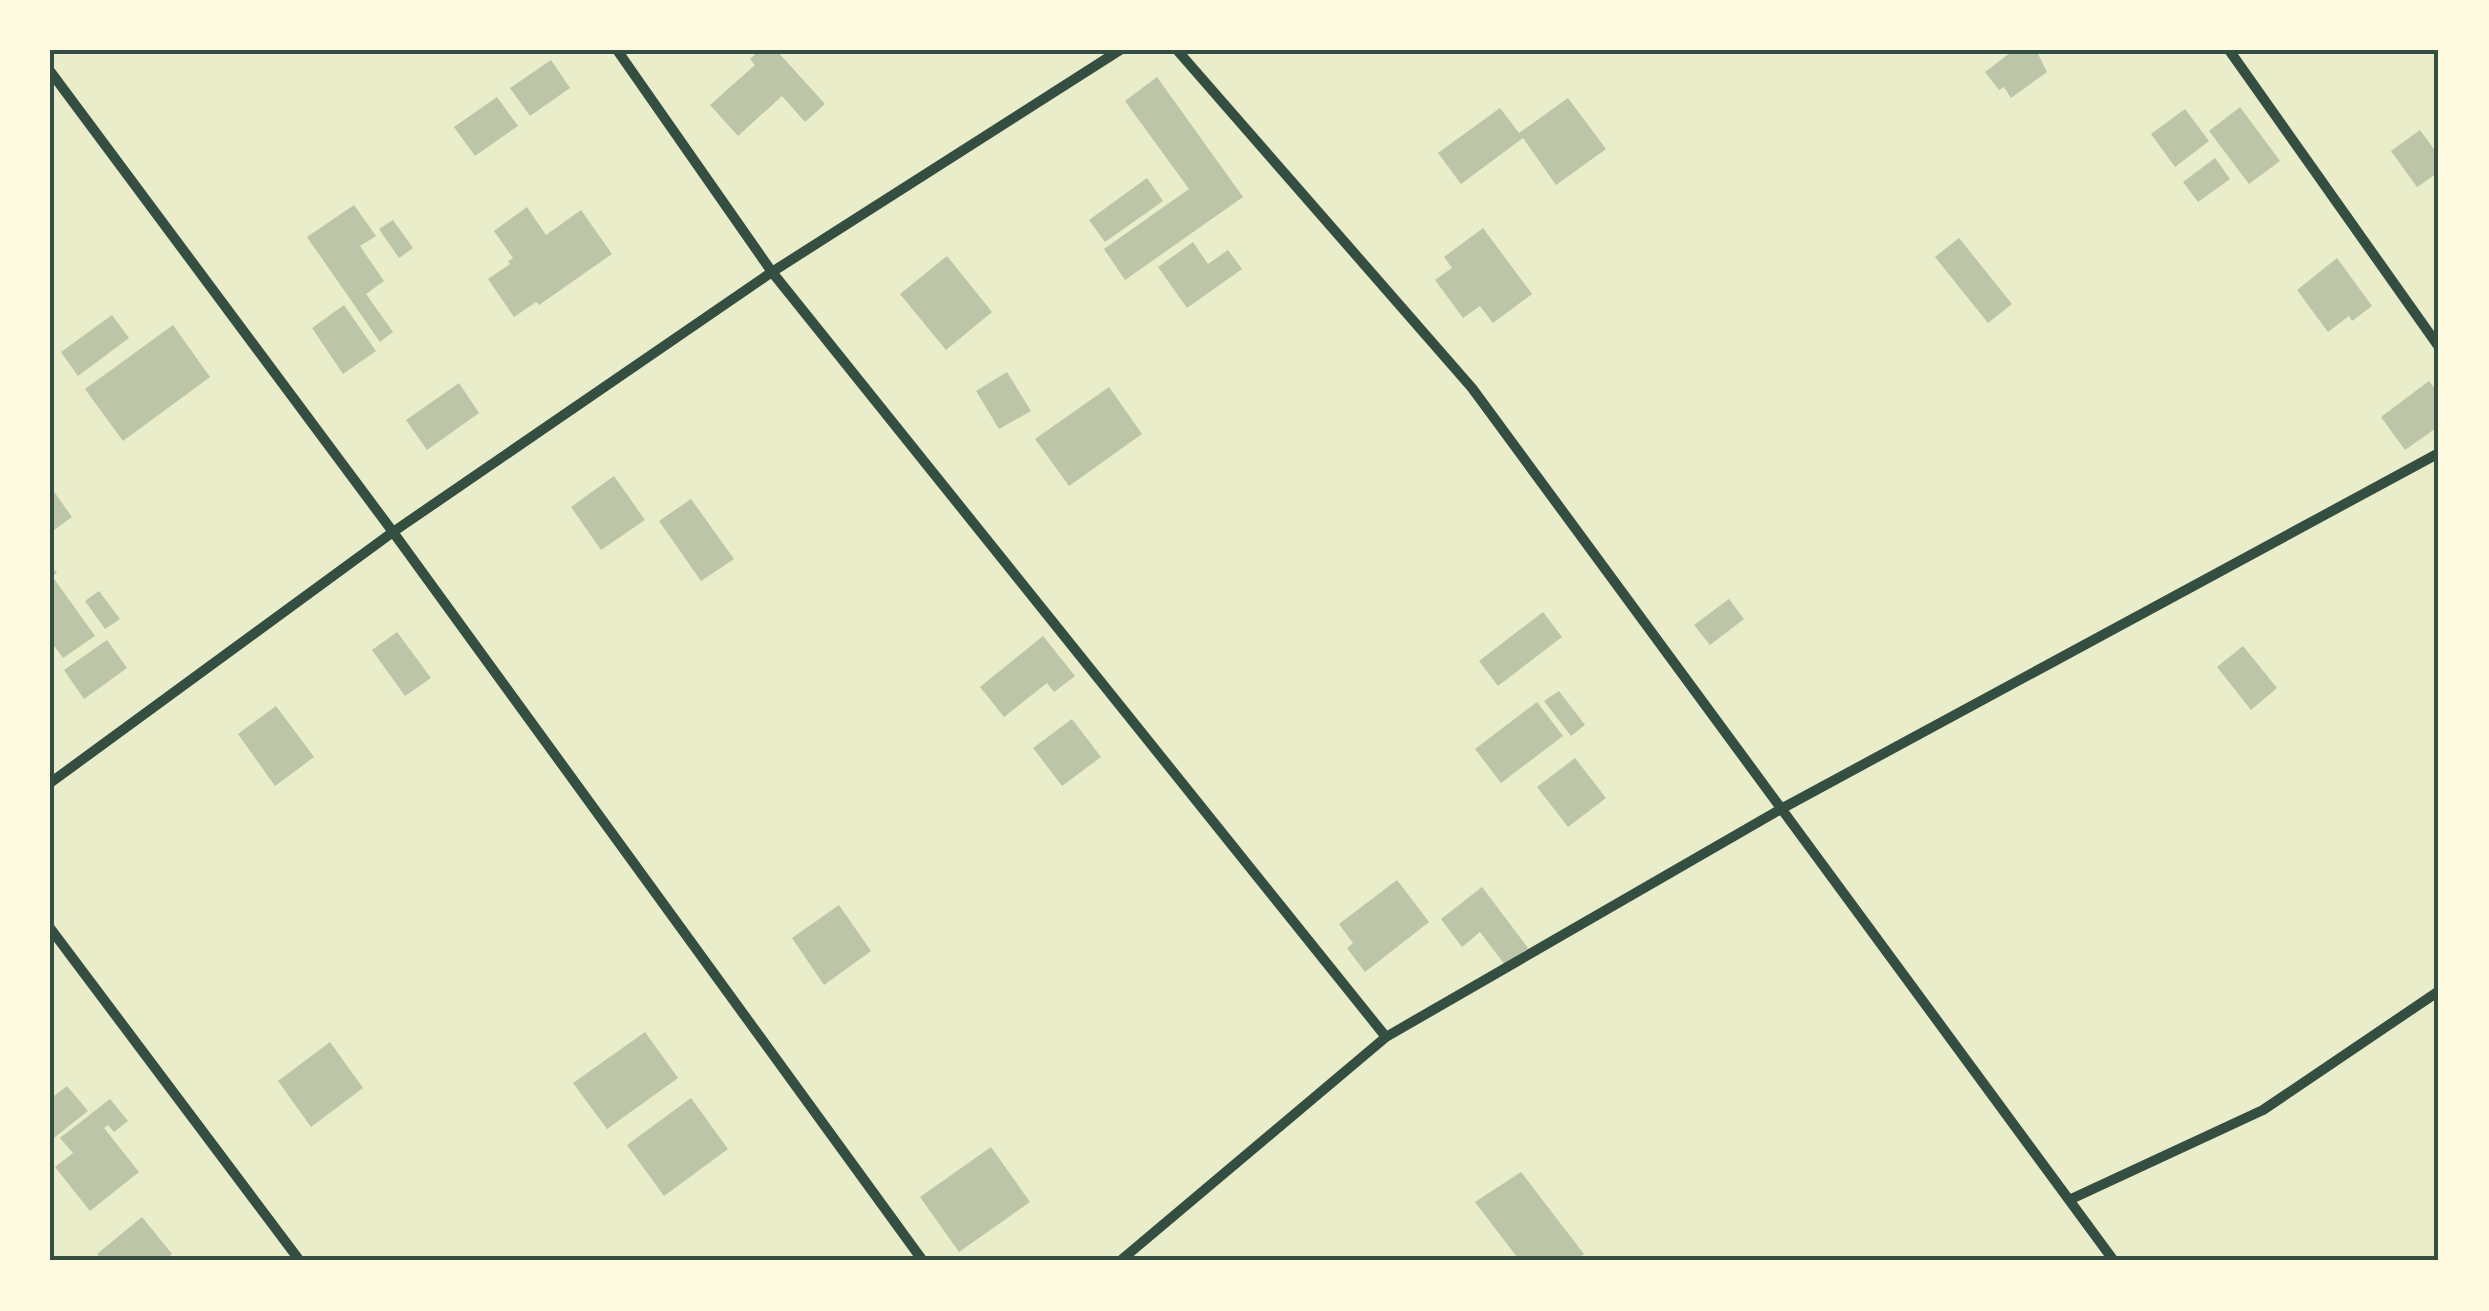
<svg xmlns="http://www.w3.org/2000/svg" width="2489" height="1311" viewBox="0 0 2489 1311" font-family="Helvetica,sans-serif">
<rect width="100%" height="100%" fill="#e9edc9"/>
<path fill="#bcc5a7" d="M760,50H776L825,104L805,122L782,96L738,136L710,105L755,65L750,59Z
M2014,50H2036L2047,72L2011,98L2004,87L1999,90L1985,72Z
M551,60L570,88L530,116L510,88Z
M1157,77L1243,197L1125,280L1104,249L1189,189L1125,101Z
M497,97L518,126L475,156L454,127Z
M1568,98L1606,149L1556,185L1523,138L1461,184L1438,153L1500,108L1519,133Z
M2240,107L2280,161L2249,184L2209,131Z
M2185,109L2209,141L2175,167L2151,134Z
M2420,130L2439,156V172L2417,187L2391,151Z
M2215,158L2230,179L2198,202L2183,182Z
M1147,178L1163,201L1105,242L1089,220Z
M354,205L376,236L360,246L384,281L366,294L393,332L380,342L307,237Z
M527,207L546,235L581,210L612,254L539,305L536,302L514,317L488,279L510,264L508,261L513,258L494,231Z
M393,220L413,248L399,258L379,229Z
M1483,228L1532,294L1493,323L1480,306L1463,318L1435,280L1452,268L1444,257Z
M1959,238L2012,304L1988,323L1935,257Z
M1193,242L1208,264L1228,250L1242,269L1187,308L1158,267Z
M947,256L992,312L946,350L900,294Z
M2337,258L2372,306L2352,321L2349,316L2328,332L2297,290Z
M344,305L376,351L343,374L312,328Z
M112,315L129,338L78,376L61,352Z
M173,325L210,377L123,441L85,389Z
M1007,372L1031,411L999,429L976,391Z
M2429,381L2439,394V426L2405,450L2381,417Z
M459,383L479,413L427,450L406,420Z
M1109,387L1142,434L1069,486L1035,439Z
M614,476L645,520L601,550L571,507Z
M50,486L72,517L50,533Z
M691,499L734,559L701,581L659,521Z
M50,564L57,573L52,576L95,636L63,658L50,640Z
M99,591L120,619L105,629L85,601Z
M1729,599L1744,619L1710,645L1694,625Z
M1543,612L1562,637L1498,686L1479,661Z
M397,632L431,678L405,696L372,650Z
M1043,636L1075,676L1054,692L1047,683L1004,717L980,687Z
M107,640L127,668L84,699L64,670Z
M2243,646L2277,688L2251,710L2217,667Z
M1559,691L1585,725L1571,736L1544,701Z
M1537,702L1563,736L1501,783L1475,749Z
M276,706L314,757L275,786L238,734Z
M1072,719L1101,757L1062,786L1033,748Z
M1575,758L1606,798L1568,827L1537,787Z
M1397,880L1429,922L1365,972L1347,948L1353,943L1339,924Z
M1482,887L1528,948L1505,965L1480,932L1462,947L1441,919Z
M839,905L871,951L824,985L792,938Z
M645,1032L678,1078L607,1129L573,1083Z
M330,1042L363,1088L311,1127L278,1081Z
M67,1086L88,1111L50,1141V1099Z
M691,1098L728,1149L664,1196L627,1145Z
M110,1099L128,1121L114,1132L108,1125L104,1128L139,1172L90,1211L55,1167L73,1153L60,1138Z
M991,1147L1030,1202L959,1252L920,1197Z
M1521,1172L1584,1254L1574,1261H1520L1475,1202Z
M142,1217L172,1254L163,1261H103L97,1254Z"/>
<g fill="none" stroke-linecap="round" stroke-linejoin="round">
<path stroke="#344e41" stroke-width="10" d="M617,50L772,272L1386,1037
M1177,50L1472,388L2114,1261
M2229,50L2439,347
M50,71L393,532L923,1261
M50,783L393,532L772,272L1120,50
M50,928L300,1261
M2069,1200L2263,1110L2439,991
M1120,1261L1386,1037L1781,809L2439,453"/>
</g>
<rect width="2489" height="1311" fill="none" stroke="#fefae0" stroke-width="105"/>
<rect x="52" y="52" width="2384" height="1206" fill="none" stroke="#344e41" stroke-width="4"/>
</svg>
